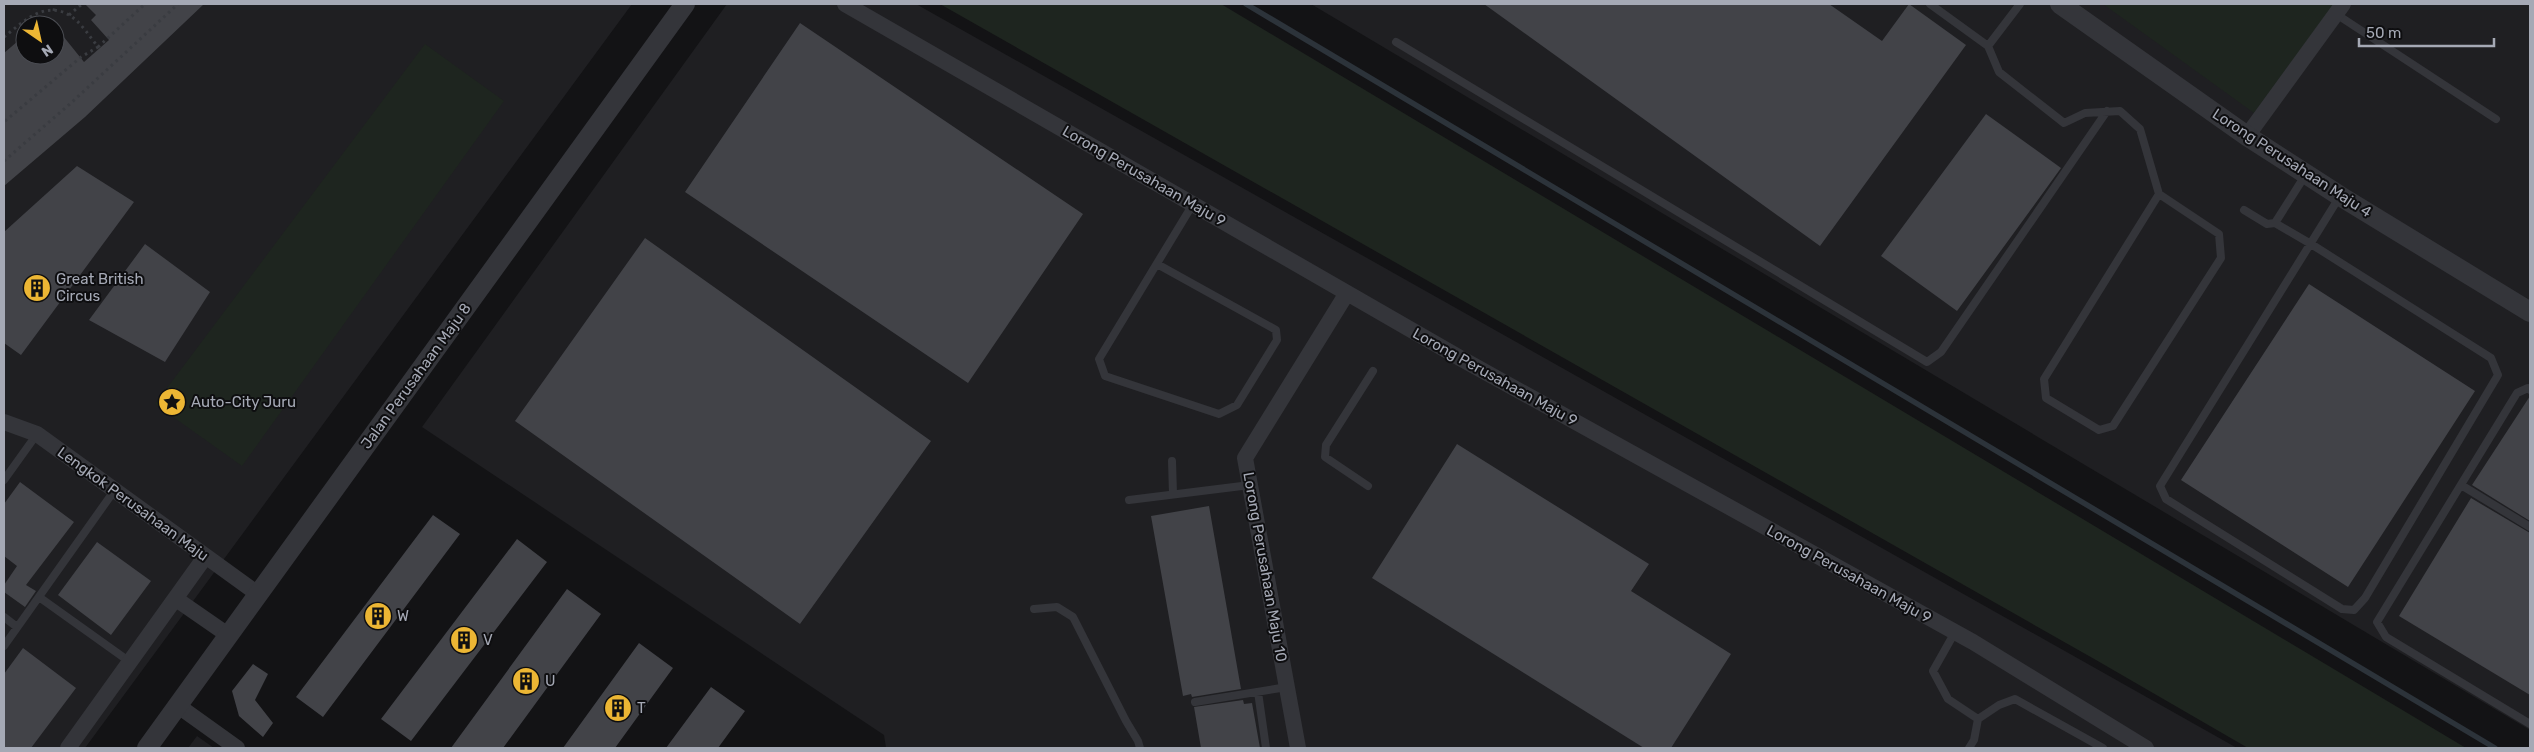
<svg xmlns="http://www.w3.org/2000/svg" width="2534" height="752" viewBox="0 0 2534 752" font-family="Rubik,sans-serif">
<rect width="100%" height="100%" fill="#131315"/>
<path fill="#1f1f22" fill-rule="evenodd" d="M4,4H632L85,748H4ZM25,25H55V55H25Z
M727,4H916L2237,748H886L884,735L422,427Z
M1311,4H2530V730Z
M197,736L214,748H188Z"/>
<path fill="#1e251f" d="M940,4H1221L2466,748H2248L2096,660Z
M2103,4H2334L2254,113Z
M425,44L504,101L242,466L155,404Z"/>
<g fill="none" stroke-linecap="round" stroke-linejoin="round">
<path stroke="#2c333a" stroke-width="5.5" d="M1246,4L2495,748"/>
</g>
<path fill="#424348" d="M85,4H204L85,117L4,186V53L25,35V55H55V26L84,62L109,40L91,20L96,15Z
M1484,4H1829L1882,41L1909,4L1966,45L1820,246Z
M800,23L1083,214L968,383L685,192Z
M1986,114L2061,168L1957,311L1881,256Z
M77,166L134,202L21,355L4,343V232Z
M645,238L931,441L800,624L515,421Z
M145,244L210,292L165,362L89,320Z
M2309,284L2475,391L2348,587L2181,480Z
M2530,396V521L2472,485Z
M1457,444L1649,564L1631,591L1731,654L1671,748H1644L1372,578Z
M20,482L74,522L26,585L36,591L25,607L4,592V585L17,566L4,556V504Z
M2471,498L2530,533V695L2399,616Z
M1209,506L1241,689L1192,697L1191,694L1183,696L1151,516Z
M433,515L460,534L323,717L296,697Z
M517,539L547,562L411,741L381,719Z
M97,542L151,581L111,635L58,595Z
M567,589L601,614L503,748H451Z
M639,643L673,668L615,748H563Z
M23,648L76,688L31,748H4V674Z
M253,664L268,674L255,700L273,723L263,737L239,716L232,691Z
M711,687L745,711L718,748H666Z
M1243,700L1244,704L1252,703L1260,748H1201L1194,707Z"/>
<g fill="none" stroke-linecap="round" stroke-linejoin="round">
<path stroke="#3a3c41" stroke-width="3" stroke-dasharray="2.5 4" stroke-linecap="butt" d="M54,11L55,4
M69,15L82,4
M4,37C22,23 44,0 69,15C80,21 90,37 98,47L81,57L4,122
M98,47L145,4
M4,161L71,103L178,4"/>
<path stroke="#34353a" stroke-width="8" d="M1930,4L1988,46L1999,72L2064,123L2085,113L2120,111L2140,129L2159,194L2219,234L2221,258L2113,426L2099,430L2046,398L2044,379L2159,194
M2336,14L2496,119
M1396,42L1927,362L1941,352L2107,111
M1988,46L2020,4
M2244,210L2267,224L2275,223L2311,244L2491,358L2498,375L2365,598L2354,610L2342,609L2166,499L2160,486L2340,196
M2275,223L2306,174
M1157,264L1276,330L1277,340L1237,405L1219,414L1105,376L1099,359L1193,204
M2530,390L2528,388L2517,393L2377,622L2386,637L2530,724
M1172,461L1173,494
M4,480L37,434
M2461,485L2530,527
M1368,486L1325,457L1326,445L1373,371
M1129,500L1250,485
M39,597L130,662
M1034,609L1057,607L1073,617L1126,721L1138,741L1140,748
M4,617L17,627
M1955,632L1933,671L1948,699L1978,719
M4,646L114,491
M1258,692L1266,748
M1195,702L1287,687
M1969,748L1974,740L1978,719L1999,705L2015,699L2103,748"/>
<path stroke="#34353a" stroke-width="16" d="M845,4L1460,358L1973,642L2146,748
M2247,136L2343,4
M4,422L37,434L258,594
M176,599L228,635
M177,705L237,748
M68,748L205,557
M1298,748L1245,458L1347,293"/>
<path stroke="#34353a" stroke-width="20" d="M2060,4L2247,136L2340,196L2530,312
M147,748L685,4"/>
</g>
<defs>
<g id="building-disc" transform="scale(1.4375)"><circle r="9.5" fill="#ecb634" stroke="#0e0e10"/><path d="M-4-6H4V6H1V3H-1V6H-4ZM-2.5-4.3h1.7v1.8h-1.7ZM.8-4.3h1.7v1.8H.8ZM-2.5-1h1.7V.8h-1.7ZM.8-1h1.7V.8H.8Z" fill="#111"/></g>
<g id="sight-disc" transform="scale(1.4375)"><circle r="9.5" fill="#ecb634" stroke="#0e0e10"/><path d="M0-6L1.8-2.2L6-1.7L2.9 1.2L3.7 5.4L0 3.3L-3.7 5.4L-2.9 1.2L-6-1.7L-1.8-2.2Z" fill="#111"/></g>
</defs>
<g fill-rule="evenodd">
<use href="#building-disc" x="37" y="288"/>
<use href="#sight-disc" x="172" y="402"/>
<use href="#building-disc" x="378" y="616"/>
<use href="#building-disc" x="464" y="640"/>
<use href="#building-disc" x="526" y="681"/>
<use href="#building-disc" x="618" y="708"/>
</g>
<g text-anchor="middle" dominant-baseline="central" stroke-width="4" stroke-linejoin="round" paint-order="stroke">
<g font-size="15" fill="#a5a9b5" stroke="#0e0e10">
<text transform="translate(2292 163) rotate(33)">Lorong Perusahaan Maju 4</text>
<text transform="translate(1144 176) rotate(30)">Lorong Perusahaan Maju 9</text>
<text transform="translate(416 376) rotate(-54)">Jalan Perusahaan Maju 8</text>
<text transform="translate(1495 377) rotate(29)">Lorong Perusahaan Maju 9</text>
<text transform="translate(133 504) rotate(36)">Lengkok Perusahaan Maju</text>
<text transform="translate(1265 567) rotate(80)">Lorong Perusahaan Maju 10</text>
<text transform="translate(1849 574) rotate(29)">Lorong Perusahaan Maju 9</text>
</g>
<g font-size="15" fill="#a5a9b5" stroke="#0e0e10" text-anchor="start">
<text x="56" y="279">Great British<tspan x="56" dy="17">Circus</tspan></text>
<text x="191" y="402">Auto-City Juru</text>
<text x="397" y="616">W</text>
<text x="483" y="640">V</text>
<text x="545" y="681">U</text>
<text x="637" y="708">T</text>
</g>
</g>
<rect width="2534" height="752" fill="none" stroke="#a5a9b5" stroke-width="10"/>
<g transform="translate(40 40) rotate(146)"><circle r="24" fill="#0e0e10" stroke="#4a4c52"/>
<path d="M0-4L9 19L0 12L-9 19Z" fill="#ecb634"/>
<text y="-8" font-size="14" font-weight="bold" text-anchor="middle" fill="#a5a9b5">N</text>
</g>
<path d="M2359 38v8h135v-8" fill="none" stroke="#a5a9b5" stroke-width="2.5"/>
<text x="2366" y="38" font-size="15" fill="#a5a9b5" stroke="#0e0e10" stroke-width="4" paint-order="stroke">50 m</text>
</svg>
